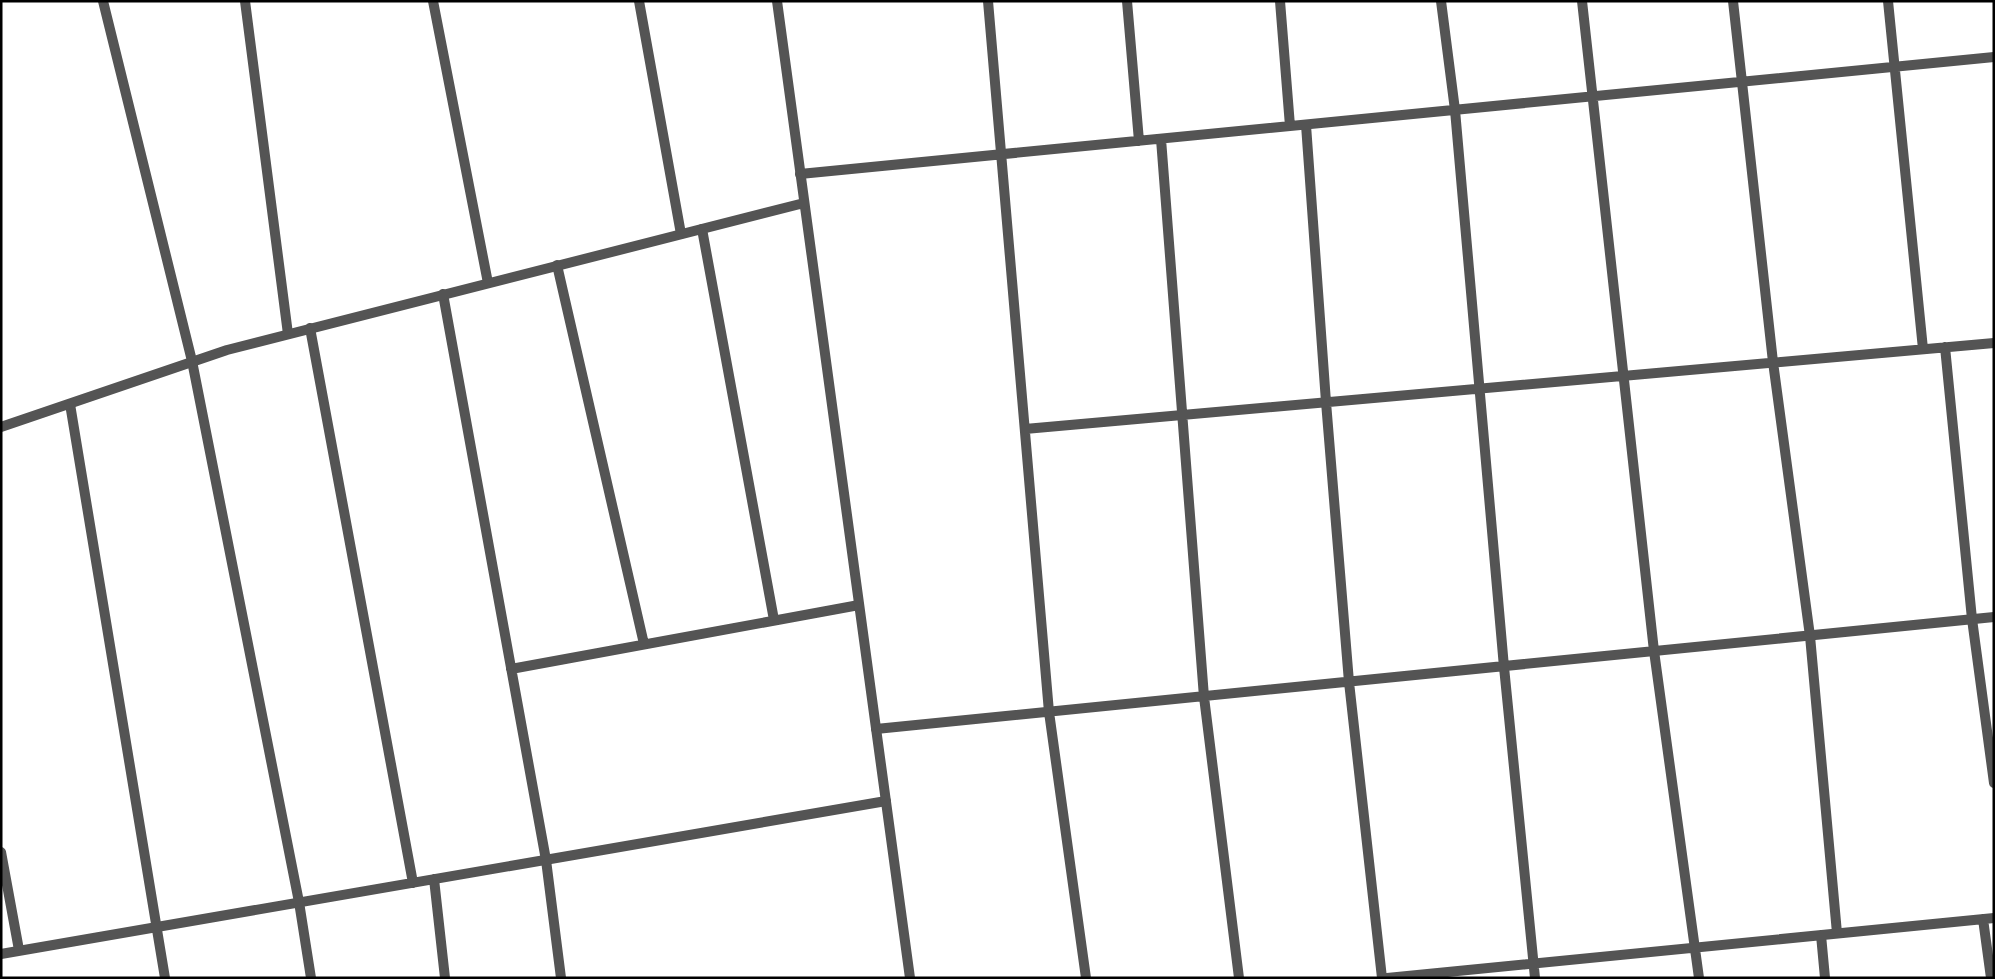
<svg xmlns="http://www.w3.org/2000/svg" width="1995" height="979" viewBox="0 0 1995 979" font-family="Helvetica,sans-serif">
<rect width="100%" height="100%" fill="#fff"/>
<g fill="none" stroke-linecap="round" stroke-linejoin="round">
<path stroke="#545454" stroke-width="10" d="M103,1L192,361L299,902L311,978
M245,1L288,334
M433,1L488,283
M639,1L681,234
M988,1L1049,712L1086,978
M1127,1L1139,141
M1280,1L1290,126
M1441,1L1455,110L1504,667L1535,978
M1582,1L1654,651L1699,978
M1733,1L1773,362L1810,636L1837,933
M1888,1L1923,349
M1306,125L1326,402L1349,682L1382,978
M1161,139L1204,697L1239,978
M800,174L1994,57
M702,229L774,620
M557,265L644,644
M443,294L546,860L561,978
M310,328L413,883
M1945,347L1972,619L1994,783
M70,404L165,978
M1025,429L1994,343
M511,669L859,605
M876,729L1994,617
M1,852L19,950
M434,879L445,978
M1983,919L1991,978
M1821,935L1825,978
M1,954L886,801
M1387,978L1994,918"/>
<path stroke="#545454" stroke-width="10" d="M777,1L910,978
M1,427L227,350L804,203"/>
</g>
<rect width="1995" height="979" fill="none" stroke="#000000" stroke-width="5"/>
</svg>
